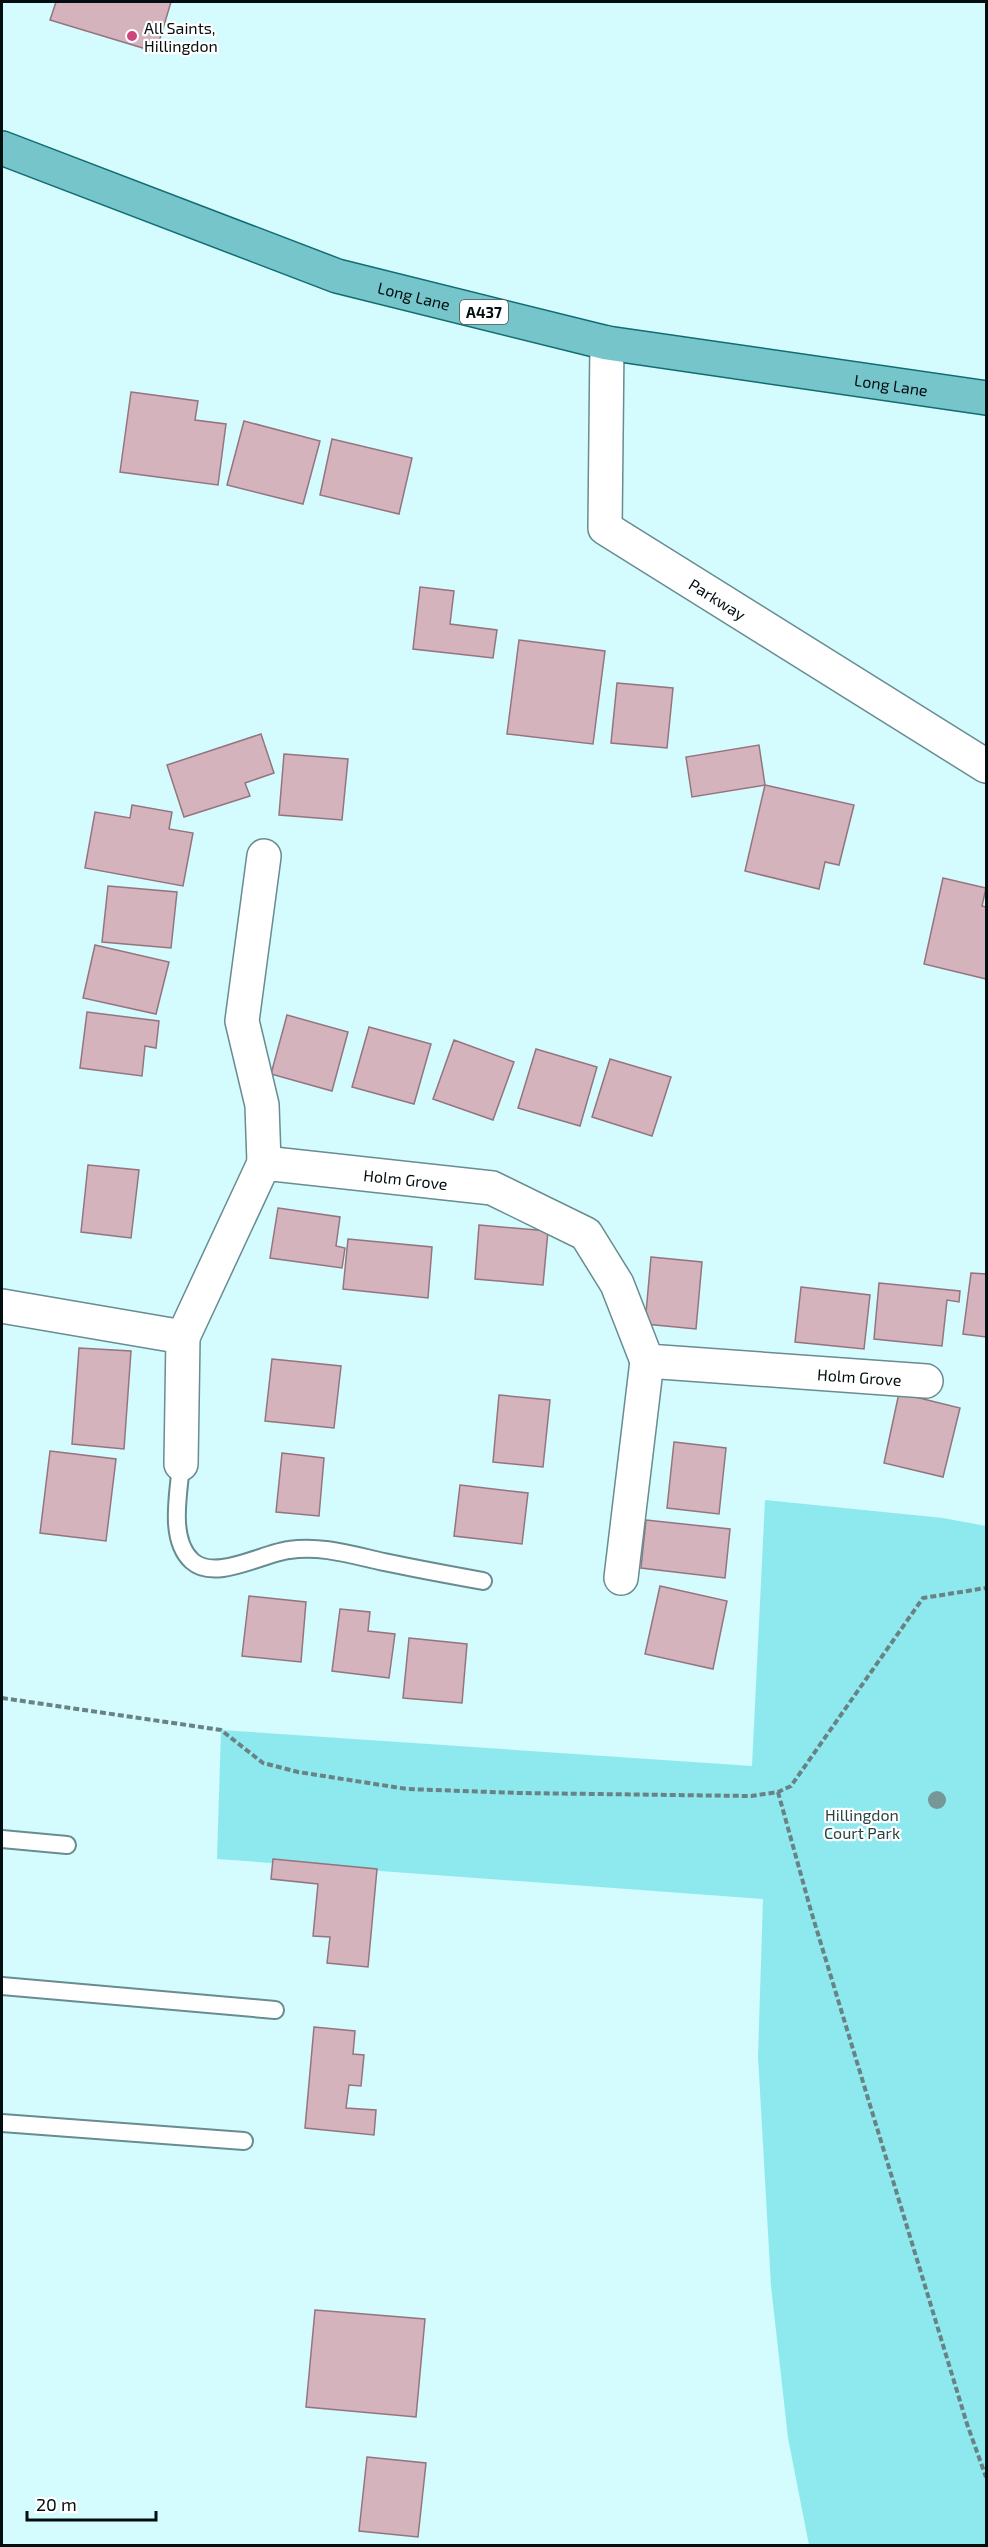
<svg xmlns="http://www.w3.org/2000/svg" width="988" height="2547" viewBox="0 0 988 2547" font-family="'Exo 2',sans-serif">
<rect width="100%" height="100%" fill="#d4fbfd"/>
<path fill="#8ee9ef" d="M765,1500L943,1518L986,1526V2545H809L788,2438L771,2286L758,2056L763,1899L217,1859L221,1730L752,1766Z"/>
<path fill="#d4b3bd" stroke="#94757e" stroke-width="1.5" d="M56,2H171L156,52L50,20Z
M131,392L198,401L195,420L226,424L218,485L120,472Z
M244,421L320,441L303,504L227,485Z
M332,439L412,458L399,514L320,495Z
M420,587L454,591L450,624L497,630L493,658L413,649Z
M519,640L605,651L593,744L507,734Z
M617,683L673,688L667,748L611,743Z
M261,734L274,773L245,783L250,796L184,817L167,765Z
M759,745L765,785L692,797L686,757Z
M284,754L348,759L342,820L279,815Z
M765,785L854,805L839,865L825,862L819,889L745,871Z
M132,805L172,812L169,829L193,833L183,886L85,868L95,812L130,818Z
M943,878L986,888L982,906L986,907V979L924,964Z
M108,886L177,892L171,948L102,942Z
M95,945L169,962L156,1014L83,998Z
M87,1012L159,1021L156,1048L145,1046L142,1076L80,1068Z
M287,1015L348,1032L332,1091L271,1074Z
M369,1027L431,1044L414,1104L352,1087Z
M454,1040L514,1062L493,1120L433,1099Z
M536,1049L597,1067L580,1126L518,1108Z
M610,1059L671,1077L652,1136L592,1117Z
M88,1165L139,1170L131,1238L81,1232Z
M278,1208L340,1217L336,1246L345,1248L342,1268L270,1258Z
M479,1225L548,1231L543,1285L475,1279Z
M348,1239L432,1247L428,1298L343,1289Z
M651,1257L702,1262L696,1329L645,1324Z
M971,1273L986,1274V1337L963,1334Z
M879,1283L960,1291L959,1302L947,1300L942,1346L874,1339Z
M801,1287L870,1295L864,1349L795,1342Z
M79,1348L131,1351L124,1449L72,1444Z
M272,1359L341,1366L334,1428L265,1421Z
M899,1393L960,1408L943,1477L884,1463Z
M499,1395L550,1400L543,1467L493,1462Z
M674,1442L726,1448L719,1514L667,1508Z
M50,1451L116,1459L106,1541L40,1533Z
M282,1453L324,1458L319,1516L276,1512Z
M460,1485L528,1493L522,1544L454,1536Z
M646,1520L730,1529L725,1578L641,1568Z
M660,1586L727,1601L713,1669L645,1654Z
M249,1596L306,1602L301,1662L242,1656Z
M340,1609L370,1612L368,1631L395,1634L389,1678L332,1671Z
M409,1638L467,1644L462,1703L403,1698Z
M273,1859L377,1869L368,1967L327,1963L330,1937L313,1936L318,1884L271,1879Z
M314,2027L355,2031L353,2054L364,2055L361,2086L349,2085L346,2108L376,2110L374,2135L305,2128Z
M315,2310L425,2319L416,2417L306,2407Z
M367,2457L426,2463L418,2537L359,2531Z"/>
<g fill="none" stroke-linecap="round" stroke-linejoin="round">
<g stroke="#688c8f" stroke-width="20">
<path id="service" d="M181,1464C179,1493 168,1539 192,1561C215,1582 263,1553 289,1550C321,1545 352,1555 384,1562C417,1569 450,1575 483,1581
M2,1839L67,1845
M2,1986L275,2010
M2,2123L244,2141"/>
</g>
<g stroke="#688c8f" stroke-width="36">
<g id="minor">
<path id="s1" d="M607,343L605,528L986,766"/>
<path d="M264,856L242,1021L262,1105L264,1163"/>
<path id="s2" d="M2,1306L183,1337L264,1163L492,1188L586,1234L617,1284L647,1361L926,1381"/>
<path d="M181,1464L183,1337"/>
<path d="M621,1578L647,1361"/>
</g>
</g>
<g stroke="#126c71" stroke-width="36">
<g id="primary">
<path id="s3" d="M2,148L337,276L607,343L986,398"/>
</g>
</g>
<path stroke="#698384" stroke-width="4" stroke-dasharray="6 3" stroke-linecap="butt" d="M2,1698L221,1730L263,1763L298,1772L407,1789L519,1793L751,1796L778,1792L791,1786L923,1598L986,1588
M778,1792L811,1911L967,2424L986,2477"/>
<use href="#service" stroke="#fff" stroke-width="16"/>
<use href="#minor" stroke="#fff" stroke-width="33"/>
<use href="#primary" stroke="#76c5ca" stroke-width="33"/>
</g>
<circle fill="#769697" cx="937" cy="1800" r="9"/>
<circle fill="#ce457e" stroke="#fff" stroke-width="2" cx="132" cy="36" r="6"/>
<g text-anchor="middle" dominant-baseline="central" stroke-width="4.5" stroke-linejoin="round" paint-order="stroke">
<rect fill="#fff" stroke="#4e5657" stroke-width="1.5" x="460" y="300" width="48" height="24" rx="4.5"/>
<g font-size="15" font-weight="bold" fill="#020e0f">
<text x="484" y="312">A437</text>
</g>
<g font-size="16" fill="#020e0f" stroke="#fff" text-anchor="start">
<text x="144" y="27">All Saints,<tspan x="144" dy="18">Hillingdon</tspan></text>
</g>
<g font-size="16" fill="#020e0f" stroke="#fff">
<text stroke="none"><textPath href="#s3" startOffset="438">Long Lane</textPath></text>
<text stroke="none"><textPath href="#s3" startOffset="924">Long Lane</textPath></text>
<text stroke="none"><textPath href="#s1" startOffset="318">Parkway</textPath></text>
<text stroke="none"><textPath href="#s2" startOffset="518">Holm Grove</textPath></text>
<text stroke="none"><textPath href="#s2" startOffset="1064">Holm Grove</textPath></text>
</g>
<g font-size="16" fill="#294344" stroke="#fff">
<text x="862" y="1814">Hillingdon<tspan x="862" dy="18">Court Park</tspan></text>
</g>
</g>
<rect width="988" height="2547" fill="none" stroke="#020e0f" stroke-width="6"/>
<path d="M27 2511v9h129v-9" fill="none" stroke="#020e0f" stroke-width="3"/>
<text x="36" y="2511" font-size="18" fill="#020e0f" stroke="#ffffff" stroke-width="4.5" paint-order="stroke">20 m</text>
</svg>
